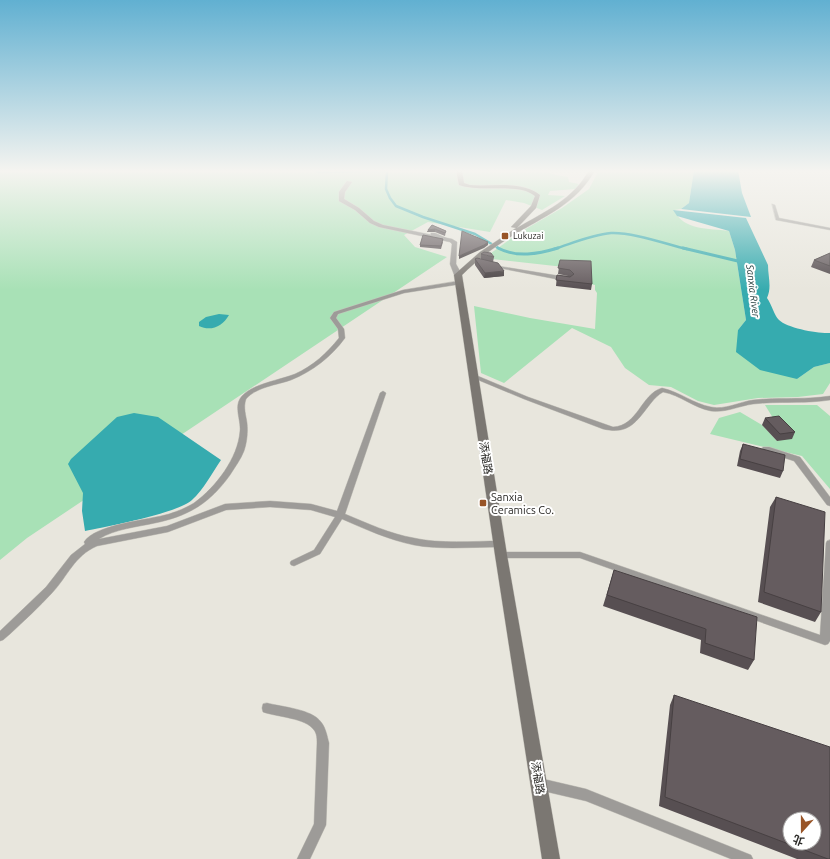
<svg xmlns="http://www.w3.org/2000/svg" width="830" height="859" viewBox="0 0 830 859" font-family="Ubuntu,'Noto Sans TC',sans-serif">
<rect width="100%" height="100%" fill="#e8e6dd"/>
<path fill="#a8e1b6" d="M0,170H541L556,175L568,177L569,182L579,184L575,189L550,191L548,195L565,196L542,210L524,203L506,200L490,232L428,222L404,235L415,247L447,257L27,538L0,560Z
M599,170H694L689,203L681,209L674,210C684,231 708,228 729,231L735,250L746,320L738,330L797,379L814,367L830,363V383L823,394L798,397L758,398L714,405L698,401L671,387L649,385L625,368L611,347L572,328L504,383L481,373L474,306L530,318L595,329L597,293L595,290V285L590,284L579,267L555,266L492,259L487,256L517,234L562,208L589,189Z
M765,405H817L830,416V489L802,456L710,434L719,418L740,412L762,425L777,441L776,423Z"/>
<path fill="#36abaf" d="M694,170H738L742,193L751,217L681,209L689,203Z
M673,210L746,218L768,265C768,277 772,287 767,298C772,305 774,315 779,320C787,328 819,334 830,333V363L814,367L797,379L760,370L736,352L738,330L746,320L735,250L729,231L677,216Z
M219,314L229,315C223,326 211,332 199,326V322L206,317Z
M134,413L158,417L221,460C212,473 204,489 192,500C178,513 106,527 85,531L82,511L83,493L68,464L71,459L117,417Z"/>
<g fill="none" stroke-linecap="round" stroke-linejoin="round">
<path stroke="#36abaf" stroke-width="2.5" d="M314,170L319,172L387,171L386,189L390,198L396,206L423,217L475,234L500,249
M554,249C573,243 591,235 611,233C632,232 666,244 687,249"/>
<path stroke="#36abaf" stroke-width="3" d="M498,248C517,258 538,254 558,248
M683,248L742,262"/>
<g stroke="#c6c4bc" stroke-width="1">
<path id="lane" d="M331,170H336L332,172L330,171Z
M772,204L775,205L779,218L830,228V230L776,220Z
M431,233H435L451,240L447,241L431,235Z
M492,265L566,277L569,279L566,281L494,267L492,266Z
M459,281L462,283L461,284L404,293L338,314L336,318L344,329L345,338C331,357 313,371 291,380C277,385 256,387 246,399C243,408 246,415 247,423C248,432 247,442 244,451C241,459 235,467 230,475C210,503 189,516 155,523C137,527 115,529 99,539L167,526L225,504L270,501L311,504L337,511L380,393L383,391L386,393L345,514C367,523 390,534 414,538C439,544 474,541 500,541L503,542L504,544L503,546L500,547C474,547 439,550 414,545C389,540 365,529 342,519L320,554L294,566L291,565L290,563L291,561L314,550L335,517L311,510L270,507L226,510L168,532L97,546C74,556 68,576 52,593C39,607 24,621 10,634L3,640L0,641V631L46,587L71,555L85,544L84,542C95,524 149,520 169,514C178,511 186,508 194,503C216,487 238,458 240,431C241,419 233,406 242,396C252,384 280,380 295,374C313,366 327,353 339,338L338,329L330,318L334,312L403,290Z
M473,374L528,397L613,427C638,426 641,394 662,388C680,392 694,404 711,407C725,410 739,402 753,400C779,397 804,400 830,396V400C805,404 779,401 753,404C739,406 725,413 711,411C694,408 680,395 663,392C658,395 655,398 651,403C636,422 629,435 603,429L524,399L471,377L470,376Z
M763,447H769L800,457L830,497V506L827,505L794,461L763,451L762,449Z
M830,540V641L828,644L825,645L580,558H501L498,557L497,555L498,553L501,552H580L820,635L826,543L827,541Z
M267,703C282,707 312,709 321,722C326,728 327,736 329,743L326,825L310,859H297L314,824L317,743C317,739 317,734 314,730C306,718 277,717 263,712L262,708L263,704Z
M539,778L586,789L751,855L753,859H731L586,801L539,790L535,788L533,784L535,780Z"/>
</g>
<g stroke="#c6c4bc" stroke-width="1">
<path id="street" d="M347,181L352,182L345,192L344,199L359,208L374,221L383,225L452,239L457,242L456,264L462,275L461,277H455L450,264L452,244L450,242L379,227L370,223L355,210L339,201V192Z"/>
</g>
<g stroke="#c6c4bc" stroke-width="1">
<path id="secondary" d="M456,170H462L464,183L470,185C492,187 521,180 540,195L536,208L517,228C544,212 574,199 589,170H595C577,204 543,217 512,236C494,247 477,260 462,275L507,555L560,859H542L495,555L454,275L480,252L516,228L511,227L531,206L535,196C519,182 482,193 459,185Z"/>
</g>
<use href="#lane" fill="#9d9b98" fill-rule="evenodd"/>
<use href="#street" fill="#9d9b98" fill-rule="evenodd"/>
<use href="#secondary" fill="#7b7772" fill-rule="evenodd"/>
</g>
<path fill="#574f52" d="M432,225L446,231L445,236L435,232H427Z
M443,242L441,249L420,247V245Z
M830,253V274L811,267L814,260Z
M481,254L494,257L493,262L504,276L484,278L475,265V259H481Z
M560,260L592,284L591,290L556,286L557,275L570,276H569L558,274Z
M765,418L795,432L792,439L777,441L762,425Z
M743,444L783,471L780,478L737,466L740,451Z
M776,497L821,612L815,622L758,602L770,507Z
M614,570L754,660L748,670L700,653L701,640L603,606Z
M674,695L830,859H797L659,806L670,705Z"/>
<path fill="#474042" d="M435,229V232H427L428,230Z
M488,242V245L484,248L459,259V256Z
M504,271V276L484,278L485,273Z"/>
<path fill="#655c5f" stroke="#474042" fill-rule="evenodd" d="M432,225L446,231L445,233L435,229L428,230Z
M462,231L488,242L484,245L459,256Z
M423,235L443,239L441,246L420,245Z
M484,252L491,253L494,257L481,254Z
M830,253V266L814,260Z
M477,258L498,263L504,271L485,273L475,259Z
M560,260L591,261L592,284L556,280L557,275L570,277L574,274L570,270L558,268Z
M779,416L795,432L780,434L765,418Z
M743,444L785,455L783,471L740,459Z
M776,497L825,512L821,612L764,592Z
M614,570L757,617L754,660L705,643L706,629L607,595Z
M674,695L830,747V859H828L665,797ZM790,819H814V843H790Z"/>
<linearGradient id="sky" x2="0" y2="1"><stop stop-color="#61b0d1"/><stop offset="0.59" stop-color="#f5f4f0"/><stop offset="1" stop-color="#f5f4f0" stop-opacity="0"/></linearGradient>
<rect width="830" height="290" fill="url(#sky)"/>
<g fill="#985427" stroke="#fff" stroke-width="1.5">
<rect x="501" y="232" width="8" height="8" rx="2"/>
<rect x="479" y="499" width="8" height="8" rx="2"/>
</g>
<g text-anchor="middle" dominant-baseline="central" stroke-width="4" stroke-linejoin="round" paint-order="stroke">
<g font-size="9" fill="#2a2926" stroke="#fff" text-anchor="start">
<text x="513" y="236">Lukuzai</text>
</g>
<g font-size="10" font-style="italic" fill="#1b3535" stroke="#fff">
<text transform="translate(753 291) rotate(83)">Sanxia River</text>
</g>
<g font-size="11" fill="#2a2926" stroke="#fff">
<text transform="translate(486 458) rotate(81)">添福路</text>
<text transform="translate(538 778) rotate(81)">添福路</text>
</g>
<g font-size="11" fill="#2a2926" stroke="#fff" text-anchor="start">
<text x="491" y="497">Sanxia<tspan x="491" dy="13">Ceramics Co.</tspan></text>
</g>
</g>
<g transform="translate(802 831) rotate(201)"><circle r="19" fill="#ffffff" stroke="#aaa9a8"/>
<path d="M0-3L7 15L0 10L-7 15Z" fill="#985427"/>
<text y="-6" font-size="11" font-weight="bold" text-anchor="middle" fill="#2a2926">北</text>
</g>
</svg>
